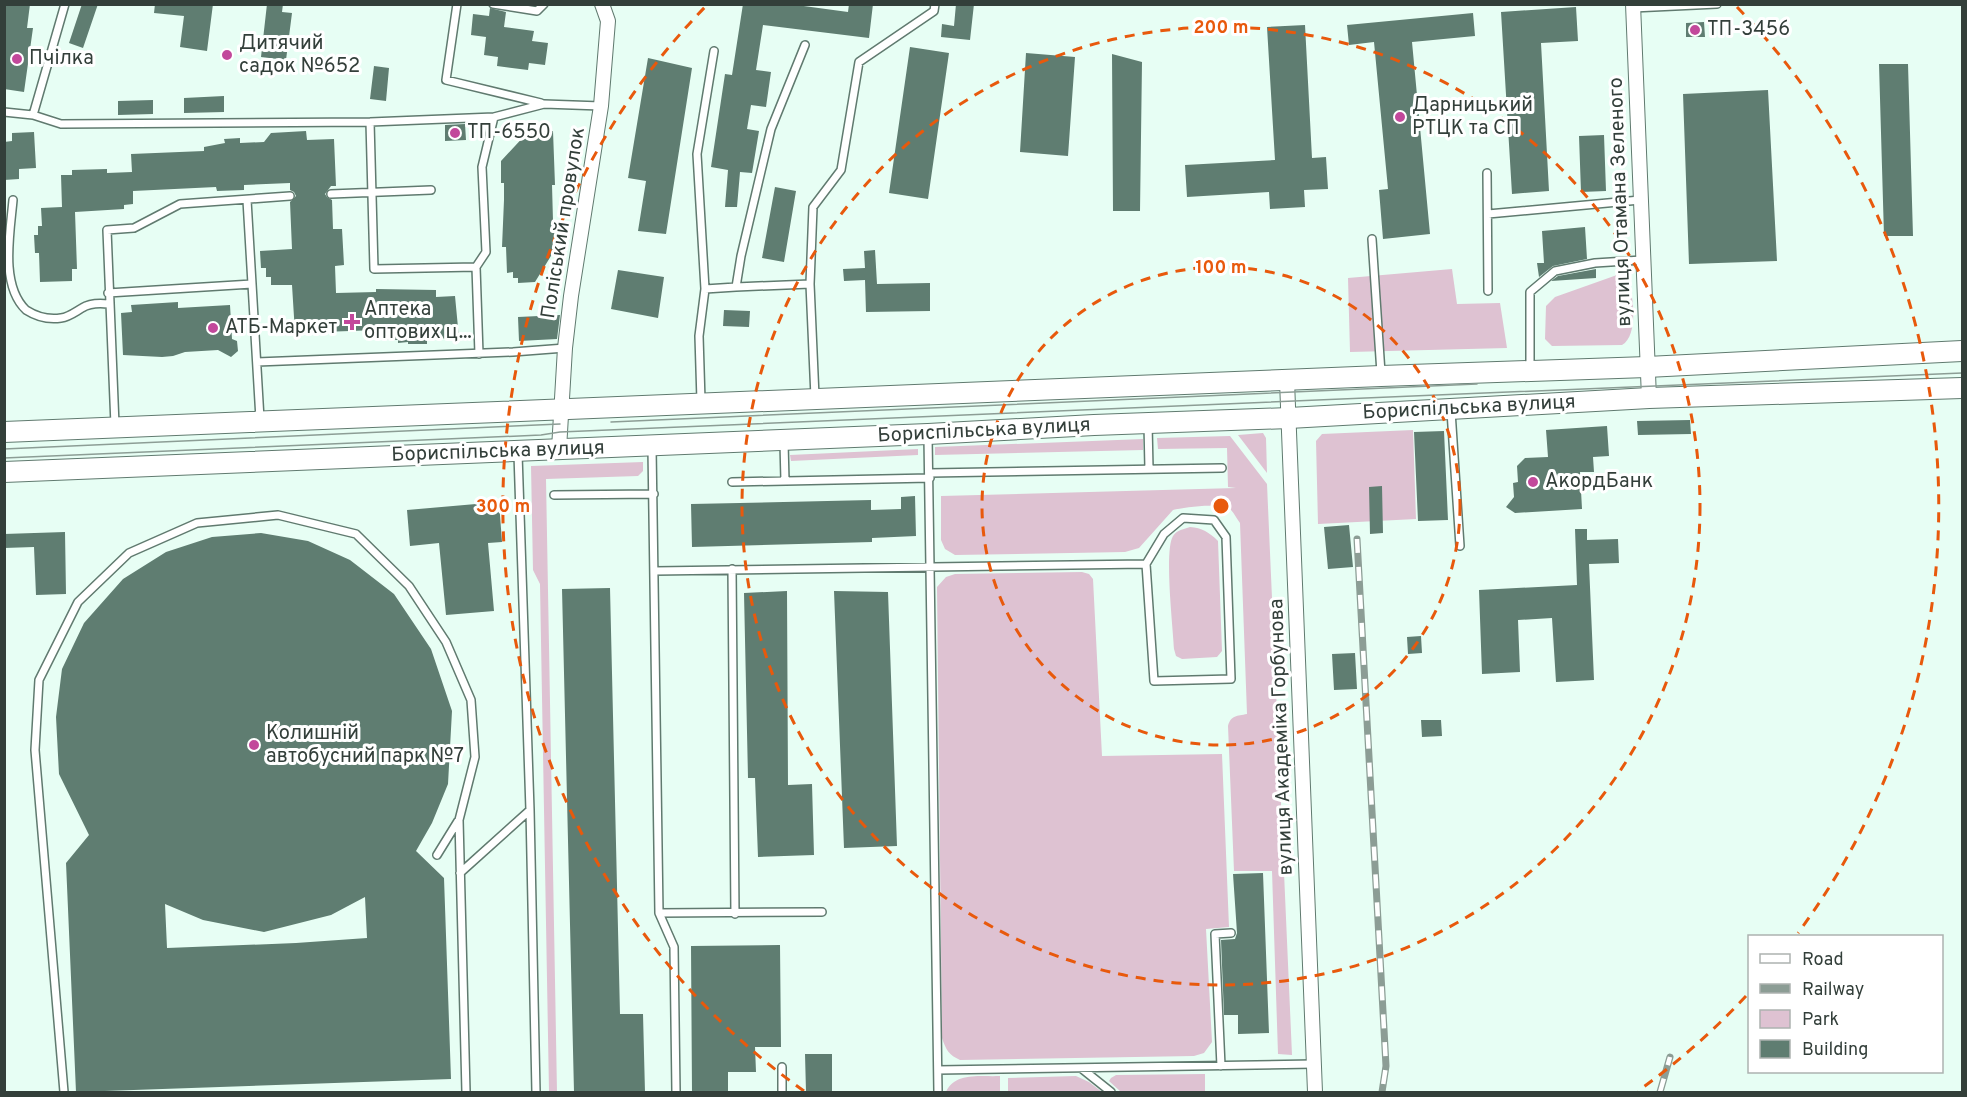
<svg xmlns="http://www.w3.org/2000/svg" width="1967" height="1097" viewBox="0 0 1967 1097" font-family="Overpass,sans-serif">
<rect width="100%" height="100%" fill="#e7fef4"/>
<path fill="#dec2d2" d="M1452,269L1457,304L1500,303L1507,348L1350,352L1348,278Z
M1617,275L1628,278C1633,295 1639,335 1622,345L1552,346L1545,339L1546,306L1555,297Z
M1413,430L1416,519L1318,524L1316,441L1322,434Z
M1263,433L1266,438L1267,473L1238,435Z
M1230,436L1267,484L1292,1055L1278,1054L1272,871H1234L1228,726C1231,715 1237,716 1247,714L1240,523C1237,519 1234,513 1231,510C1222,502 1184,507 1173,510L1139,548L1125,552L955,555L945,549L941,540V496L1236,488L1228,487L1227,448L1158,449L1157,438Z
M1143,439V450L935,455V447Z
M918,449V455L791,461L790,455Z
M643,462V471L638,476L546,479L557,1092H549L540,584L533,570L531,466Z
M1190,527C1202,528 1209,532 1218,541L1222,651L1217,657L1182,659L1176,656L1174,649C1173,627 1164,551 1173,536C1177,530 1184,529 1190,527Z
M1082,572L1089,574L1093,579L1102,756L1222,754L1229,927L1206,929L1212,1042L1204,1053L1194,1056L960,1060C949,1055 946,1050 942,1038L937,587L946,577L955,574Z
M1205,1074V1092H1121L1109,1081L1111,1078L1116,1075Z
M1000,1076V1092H946C955,1072 980,1077 1000,1076Z
M1076,1076L1089,1082L1102,1092H1008V1078Z"/>
<path fill="#5f7d71" fill-rule="evenodd" d="M4,4H30L27,28H33L24,92L4,89Z
M82,4H98L83,48L69,43Z
M155,4H213L207,51L180,47L184,16L154,13Z
M267,4H283L282,12L292,13L286,60L261,57Z
M743,4H789L848,12L849,4H873L869,38L763,25L756,70L771,72L766,107L751,105L747,129L759,131L752,173L740,172L737,207H725L728,170L711,167L725,74L732,75Z
M956,4H974L970,40L941,37L942,24L954,26Z
M1576,7L1578,41L1541,43L1549,191L1512,194L1501,12Z
M490,8L506,12L504,27L534,31L532,41L548,43L545,65L529,63L528,70L497,66L498,57L484,55L486,37L471,35L473,14L489,16Z
M1473,13L1475,36L1412,42L1430,234L1383,239L1379,190L1388,189L1374,42L1349,45L1347,25Z
M1704,22L1705,37H1686V23Z
M1305,25L1312,158L1326,157L1328,189L1304,190L1305,207L1270,209L1269,192L1187,197L1185,165L1275,160L1267,27Z
M910,47L949,53L928,199L889,193Z
M1026,53L1075,57L1068,156L1020,152Z
M1112,54L1142,62L1140,211H1113Z
M648,58L692,68L666,234L638,231L646,181L628,178Z
M1879,64H1908L1913,236H1884Z
M374,66L389,68L386,101L370,99Z
M1768,90L1777,261L1689,264L1683,94Z
M224,96V112L184,113V98Z
M153,100V114L118,115V101Z
M465,124L466,140L445,141V125Z
M306,131L307,140L334,139L336,186H331L325,194L327,197L332,200L333,229H342L344,265L335,266L336,293L376,292V289L436,290V297L455,296L459,338L427,339V344H408V342L398,343V340H378L377,330L295,333L292,285H271V277H266V268H261L260,251L292,249L290,202L296,196L294,192L290,190V183L244,185V190L217,191L216,187L133,191V204L124,205V209L75,212L77,269H72V281L40,282L39,253H35L34,235H38V226H42L41,208L62,207L61,175H72V170L107,169V173L132,172L131,154L204,151V147L225,143L224,139L240,138V143L264,142L271,133Z
M553,131L555,185H552L553,221H556V241H554V251L535,282L518,283V278H513V272L507,273L506,247H502L504,200V183H501V161L528,132Z
M34,132L36,168L19,169V179L4,180V142L12,141V133Z
M1604,135L1606,191L1581,192L1579,136Z
M775,187L796,191L784,262L762,258Z
M1585,227L1587,259L1553,266L1539,277L1537,263H1544L1542,231Z
M875,250L877,284L930,283V311L866,312L865,280L844,281L843,269L865,268L864,251Z
M1596,269V278L1551,281L1558,276Z
M618,270L664,277L658,318L611,309Z
M178,302V308L230,305L232,339L237,341L238,351L231,357L218,350L185,352L173,356L162,357L123,355L121,313L132,312L131,305Z
M724,310L750,311L749,327L723,326Z
M560,315L557,339L519,341L518,317Z
M1690,420L1691,434L1638,435L1637,421Z
M1607,426L1609,456L1593,457L1594,472H1580L1582,509L1515,513L1506,507L1514,497L1513,483L1518,482L1517,466L1525,458L1548,457L1546,430Z
M1444,431L1448,520L1418,521L1414,432Z
M1382,486L1383,533L1370,534L1369,487Z
M915,496L916,536L872,538V542L692,547L691,504L871,500V510L901,509V497Z
M499,502L502,542L488,543L494,611L446,615L439,543L410,546L407,510Z
M1349,525L1353,567L1328,569L1324,527Z
M1575,529H1587V540L1618,539L1619,563L1589,564L1594,680L1556,682L1552,618L1518,620L1520,672L1482,674L1479,590L1577,585Z
M65,532L66,594L36,595L34,547L4,548V534Z
M261,533L308,541L350,560L394,594L431,649L452,711L448,784L432,823L416,851L444,878L451,1079L76,1092L66,863L89,835L59,774L56,717L62,669L84,623L123,579L166,552L212,537ZM365,897L367,938L296,943L167,948L165,904L203,920L264,932L331,915Z
M610,588L620,1014H643L645,1092H574L562,589Z
M787,591L788,785L812,784L814,855L758,857L755,778H748L744,593Z
M834,591L888,592L897,846L844,848Z
M1421,636L1422,653L1408,654L1407,637Z
M1355,653L1357,689L1334,690L1332,654Z
M1421,720H1441L1442,736L1422,737Z
M1263,873L1269,1033L1238,1034V1015H1224L1221,940L1235,939L1237,933L1233,874Z
M780,945L781,1047H755L756,1072H728V1092H692L691,946Z
M805,1054H832V1092H806Z"/>
<g fill="none" stroke-linecap="round" stroke-linejoin="round">
<g stroke="#607a6f" stroke-width="10">
<path id="lane" d="M457,4L446,80L541,103
M493,4L537,11L544,4
M1633,8L1717,4
M4,112L33,115L65,4
M33,115L61,124L370,122L494,117L544,104L601,106
M370,122L374,269L476,267
M1487,173L1488,291
M331,194L431,190
M13,200C10,234 0,285 26,310C37,317 48,320 61,318C69,317 75,312 82,308C90,303 99,303 108,304
M1488,214L1640,200
M1372,239L1381,373
M252,284L260,419
M736,287L810,284
M705,289L736,287L741,256L771,129L805,45
M108,293L252,284L247,200
M479,354L476,267L486,252L482,167L494,117
M257,362L513,352L565,348
M1530,369V292L1555,271L1595,263L1642,260
M815,397L810,284L813,207L841,170L859,62L934,11L935,4
M701,401L699,336L705,289L697,154L714,51
M1451,411L1460,546
M1148,424L1149,469
M115,425L107,230L134,228L180,204L290,196
M928,437L938,1092
M784,443L785,481
M652,448L659,913L674,947L676,1092
M930,473L1222,468
M732,482L930,478
M554,495L654,494
M1183,518L1214,520L1226,537L1231,679L1154,681L1146,564L1164,534Z
M732,569L735,914
M655,571L1146,564
M530,810L536,1092
M437,855L458,821
M460,873L530,810L518,454
M659,913L822,912
M1221,1066L1215,934L1231,933
M782,1067V1092
M1081,1068L1111,1092
M938,1070L1314,1064
M64,1092L35,750L39,680L78,602L129,553L197,523L278,515L356,534L409,586L446,642L471,700L475,757L459,820L466,1092"/>
</g>
<g stroke="#607a6f" stroke-width="16">
<path id="street" d="M1633,4L1649,398
M1287,381L1315,1092
M559,449L565,348L571,296L601,106L608,21L602,4"/>
</g>
<g stroke="#607a6f" stroke-width="22">
<path id="secondary" d="M4,432L1381,376L1647,367L1962,351
M4,472L928,434L1094,425L1289,418L1649,398L1962,388"/>
</g>
<use href="#lane" stroke="#fff" stroke-width="7"/>
<use href="#street" stroke="#fff" stroke-width="14"/>
<use href="#secondary" stroke="#fff" stroke-width="20"/>
<path stroke="#8c9d95" stroke-width="1.5" d="M611,422L1477,384
M4,449L560,424
M4,458L541,435L560,432L1962,373"/>
<g stroke="#8c9d95" stroke-width="7">
<path id="rail" d="M1357,539L1386,1066L1382,1092
M1660,1092L1670,1057"/>
</g>
<use href="#rail" stroke="#fff" stroke-width="4.5" stroke-dasharray="14" stroke-linecap="butt"/>
</g>
<g fill="none" stroke="#e8590c" stroke-width="3" stroke-dasharray="10 8">
<circle cx="1221" cy="506" r="239"/>
<circle cx="1221" cy="506" r="479"/>
<path d="M1746 996A718 718 0 0 1 1638 1091M804 1091A718 718 0 0 1 705 7M1737 7A718 718 0 0 1 1798 933"/>
</g>
<g fill="#c2489b" stroke="#fff" stroke-width="2">
<circle cx="1695" cy="30" r="6"/>
<circle cx="227" cy="55" r="6"/>
<circle cx="17" cy="59" r="6"/>
<circle cx="1400" cy="117" r="6"/>
<circle cx="455" cy="133" r="6"/>
<path d="M349 313h6v6h6v6h-6v6h-6v-6h-6v-6h6z"/>
<circle cx="213" cy="328" r="6"/>
<circle cx="1533" cy="482" r="6"/>
<circle cx="254" cy="745" r="6"/>
</g>
<g text-anchor="middle" dominant-baseline="central" stroke-width="6" stroke-linejoin="round" paint-order="stroke">
<g font-size="20" fill="#333f3a" stroke="#fff" text-anchor="start">
<text x="1707" y="30">ТП-3456</text>
<text x="239" y="44">Дитячий<tspan x="239" dy="23">садок №652</tspan></text>
<text x="29" y="59">Пчілка</text>
<text x="1412" y="106">Дарницький<tspan x="1412" dy="23">РТЦК та СП</tspan></text>
<text x="467" y="133">ТП-6550</text>
<text x="364" y="310">Аптека<tspan x="364" dy="23">оптових ц...</tspan></text>
<text x="225" y="328">АТБ-Маркет</text>
<text x="1545" y="482">АкордБанк</text>
<text x="266" y="734">Колишній<tspan x="266" dy="23">автобусний парк №7</tspan></text>
</g>
<g font-size="20" fill="#333f3a" stroke="#fff">
<text transform="translate(1621 202) rotate(-92)">вулиця Отамана Зеленого</text>
<text transform="translate(564 223) rotate(-81)">Поліський провулок</text>
<text transform="translate(1469 408) rotate(-3)">Бориспільська вулиця</text>
<text transform="translate(984 431) rotate(-3)">Бориспільська вулиця</text>
<text transform="translate(498 452) rotate(-2)">Бориспільська вулиця</text>
<text transform="translate(1282 737) rotate(-92)">вулиця Академіка Горбунова</text>
</g>
</g>
<circle cx="1221" cy="506" r="9" fill="#e8590c" stroke="#fff" stroke-width="3"/>
<g font-size="18" text-anchor="middle" font-weight="bold" fill="#e8590c" stroke="#fff" stroke-width="6" stroke-linejoin="round" paint-order="stroke">
<text x="1221" y="33">200 m</text>
<text x="1221" y="273">100 m</text>
<text x="503" y="512">300 m</text>
</g>
<rect width="1967" height="1097" fill="none" stroke="#333f3a" stroke-width="12"/>
<rect x="1748" y="935" width="195" height="138" fill="#ffffff" stroke="#adb2b0" stroke-width="1.5"/>
<rect x="1760" y="954" width="30" height="9" fill="#ffffff" stroke="#adb2b0" stroke-width="1.5"/>
<text x="1802" y="965" font-size="18" fill="#333f3a">Road</text>
<rect x="1760" y="984" width="30" height="9" fill="#8c9d95" stroke="#adb2b0" stroke-width="1.5"/>
<text x="1802" y="995" font-size="18" fill="#333f3a">Railway</text>
<rect x="1760" y="1010" width="30" height="18" fill="#dec2d2" stroke="#adb2b0" stroke-width="1.5"/>
<text x="1802" y="1025" font-size="18" fill="#333f3a">Park</text>
<rect x="1760" y="1040" width="30" height="18" fill="#5f7d71" stroke="#adb2b0" stroke-width="1.5"/>
<text x="1802" y="1055" font-size="18" fill="#333f3a">Building</text>
</svg>
